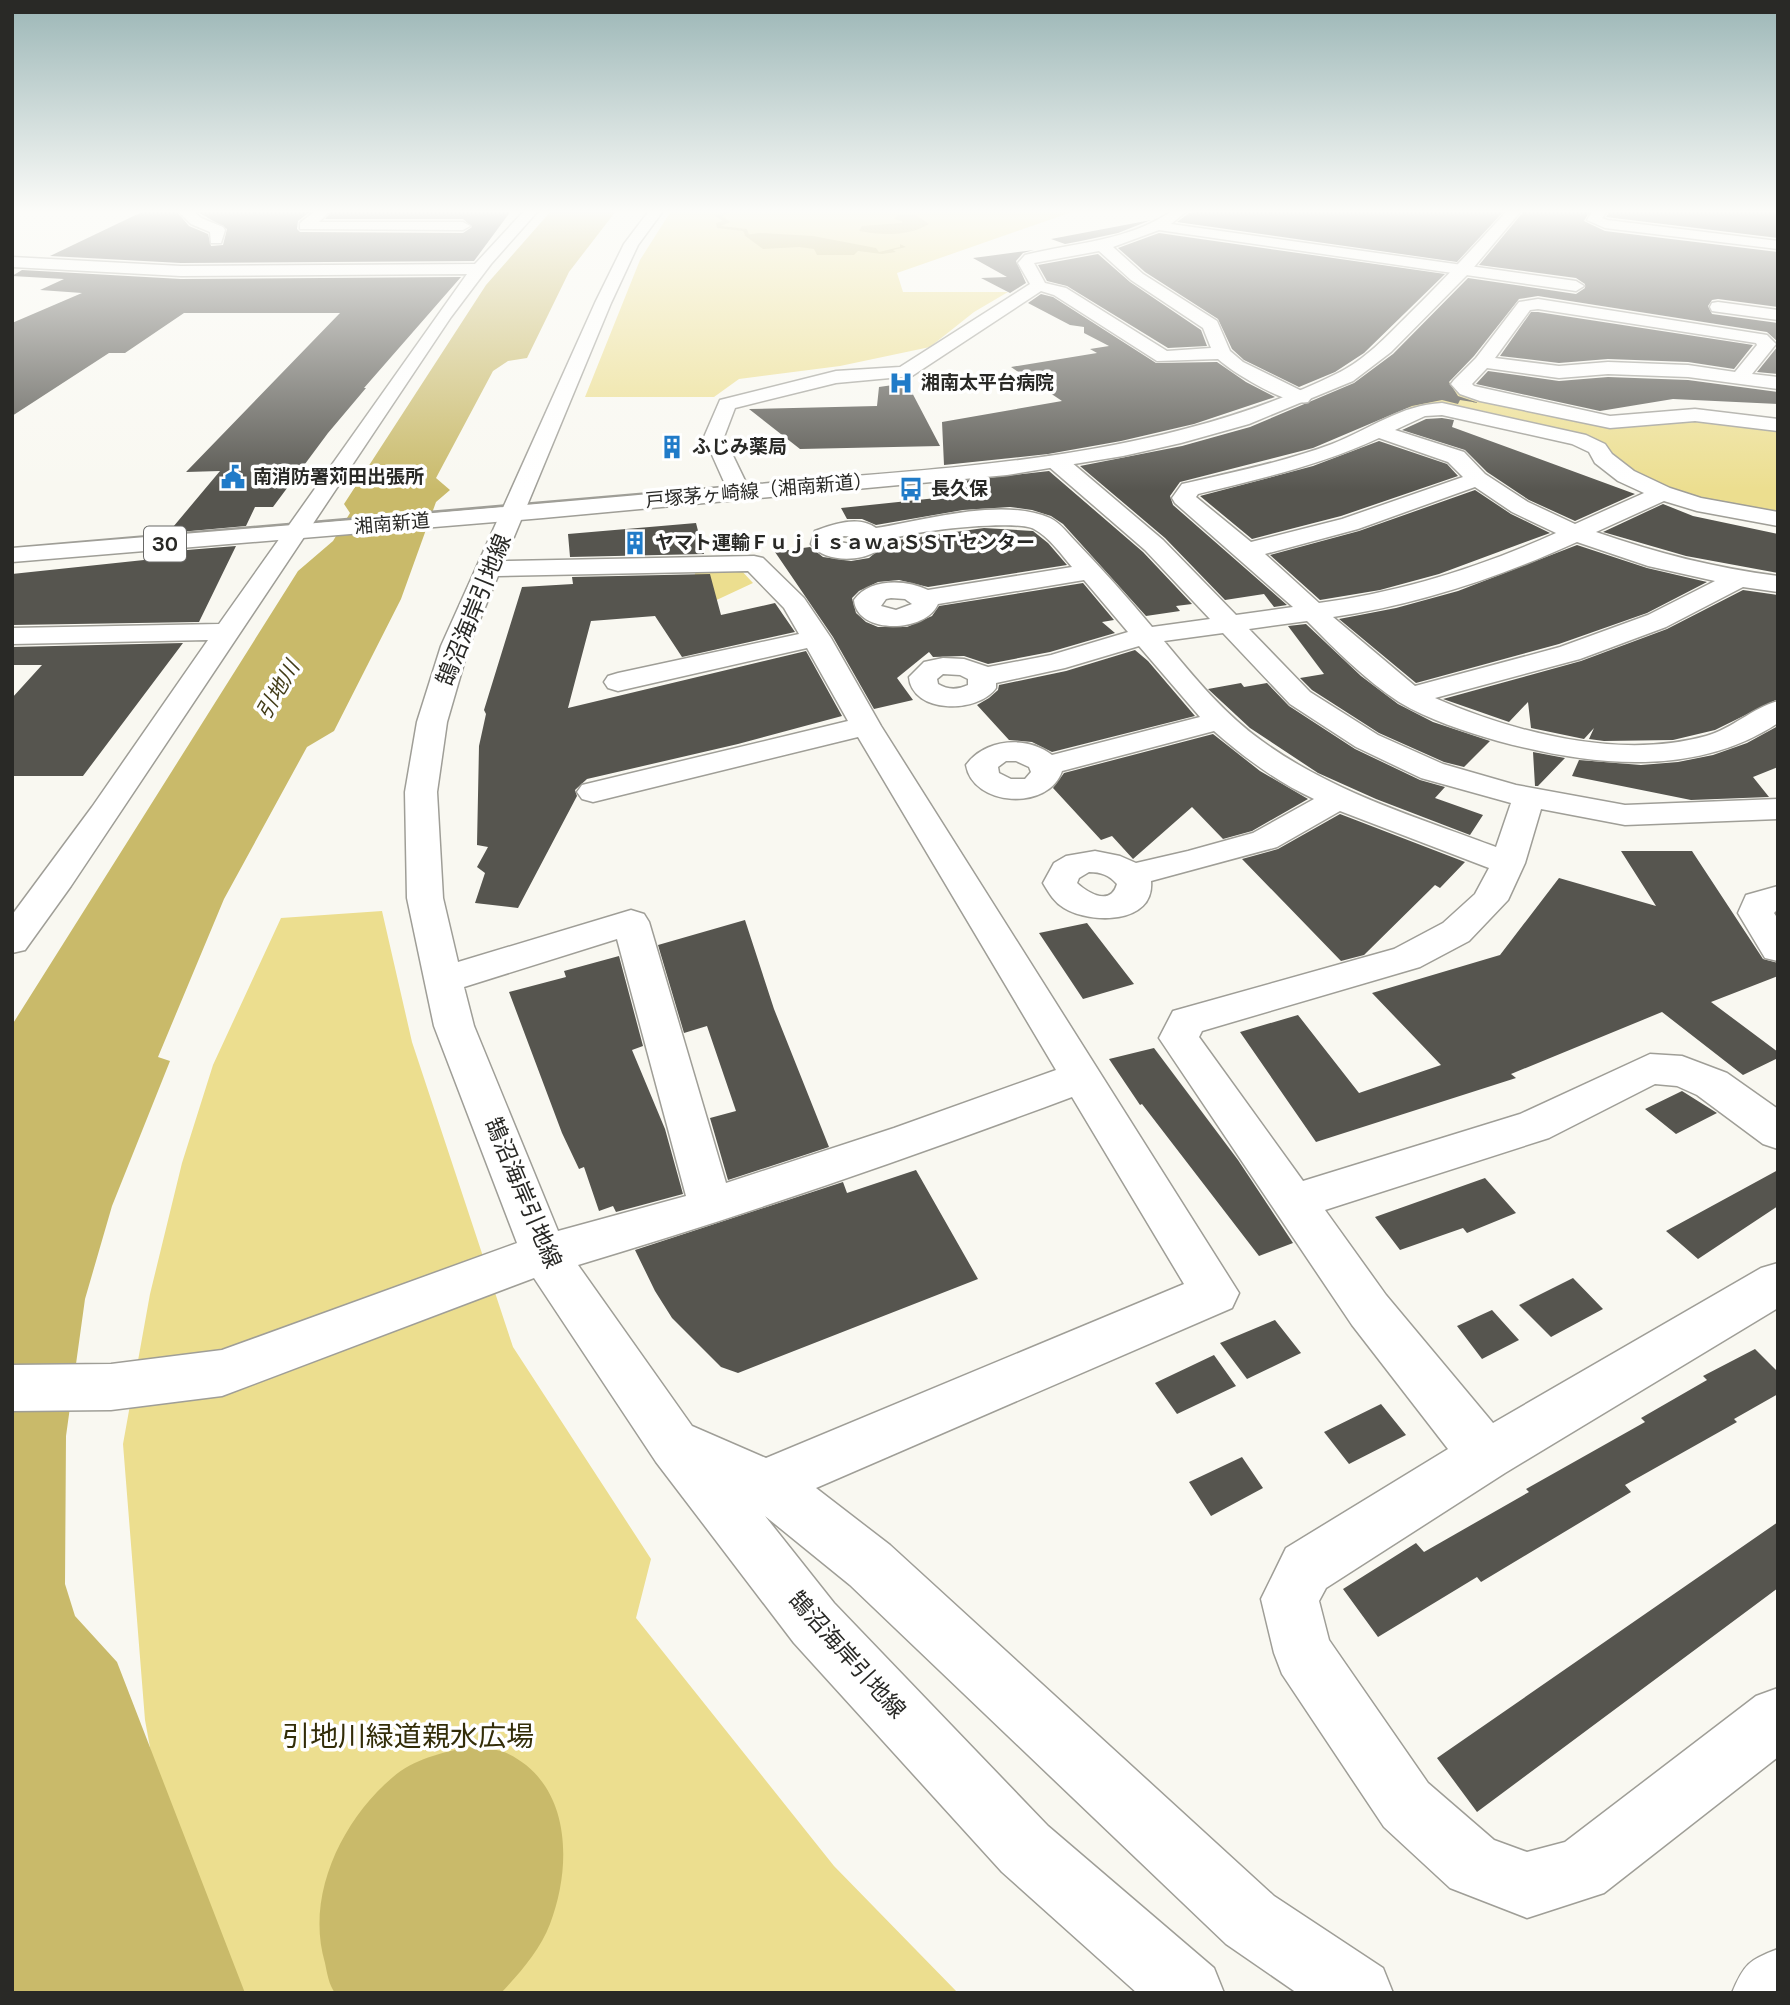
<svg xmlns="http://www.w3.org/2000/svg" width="1790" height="2005" viewBox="0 0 1790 2005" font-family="Karla,'Noto Sans JP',sans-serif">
<rect width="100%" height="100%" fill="#f9f8f1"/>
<path fill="#ecde8f" d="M671,211H1075L897,273L903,292H1008L974,312L930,347L840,366L739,379L714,397H585L640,260Z
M1403,372L1452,383L1454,390L1466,396L1584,421L1688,418L1778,428V514C1724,503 1681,497 1632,470C1611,458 1615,446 1585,436L1434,404L1411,408L1362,397Z
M740,569L753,583L693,611L695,572Z
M382,911L412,1042L513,1347L651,1559L636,1618L834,1866L958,1993H234L165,1830L145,1720L123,1444L150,1294L182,1163L213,1065L281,918Z"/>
<path fill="#c9ba6a" d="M551,211H616L569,272L527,358L508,361L493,371L436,478L450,490L436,502L401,599L334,731L307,747L224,899L158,1057L170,1061L112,1206L85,1299L66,1436L65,1584L75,1616L117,1662L245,1993H12V1025L298,571L333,541L350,513L344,504L486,285Z
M914,214L929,224C907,237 883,235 859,231L862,226L902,223V221L894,219L898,215Z
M760,233L813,236L876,248L879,252L900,247V244L906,247L893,250L896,252L882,254L858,251L854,255H817L814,249L799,247L763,249L744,235Z
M467,1747C478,1748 493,1748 504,1752C571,1781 573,1864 550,1924C540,1950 520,1973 501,1993H335C329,1985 327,1973 325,1963C305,1896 342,1820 393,1777C414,1759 441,1753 467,1747Z"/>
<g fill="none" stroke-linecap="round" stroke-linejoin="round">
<path fill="#c9ba6a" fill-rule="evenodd" d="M728,211H733L722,216L730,222L721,226L747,229L749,235H745L743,231L717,228L716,223L723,221L715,216Z"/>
</g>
<path fill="#56554f" d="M144,211H176L189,226L208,234L211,246L223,245L227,229L196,211H311L298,221L297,229L300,232L463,233L472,227L463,219H325L332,211H511L474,261L181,263L50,256Z
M1203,211H1504L1457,262L1177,222L1189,213Z
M1524,211H1590L1584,221L1605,231L1778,252V307L1718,299L1712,300L1708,306L1712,314L1778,323V342L1767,332L1538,296L1519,299L1474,356L1449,382L1458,396L1479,403L1460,400L1458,404L1442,400L1412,406L1313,448L1180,482L1170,496L1173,505L1287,605L1274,607L1264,594L1225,600L1165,538L1080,466L1182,446L1250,427L1354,383L1393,354L1468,278L1576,294L1585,288V284L1576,278L1479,265Z
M1610,211H1778V238L1606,217Z
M1151,220L1118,233L1081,241L1065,244L1051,239Z
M1159,233L1445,274L1364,353L1335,372L1299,387L1244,360L1232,349L1218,319L1145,272L1118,248Z
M1034,250L1023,253L1016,261L1026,283L1010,293L981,278L1007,277L973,258Z
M1098,254L1130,282L1201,330L1207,346L1168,348L1067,286L1047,281L1038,265Z
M22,270L181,279L461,277L364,388H366L328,433L273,507H255L246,526L168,533L220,471L186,472L340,313H184L125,353H109L12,416V323L82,293L40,290L64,279L12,276Z
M1041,294L1053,297L1156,363L1217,362L1246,382L1275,397L1194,424L1121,441L1048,454L944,465L942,422L1062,401L1011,367L1097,353L1090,349L1109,346L1084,333V327L1070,325L1028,303Z
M1531,312H1538L1753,345L1734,369L1688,362L1608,359L1559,363L1500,356Z
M1778,346V374L1757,372Z
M1488,371L1559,381L1608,377L1688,380L1778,392V404L1673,399L1600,411L1476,384Z
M907,383L940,446L800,449L749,409L877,406L879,387Z
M1442,418L1454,420L1452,427L1635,494L1575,521L1529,500L1487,472L1465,450L1402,430L1426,419Z
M1379,441L1447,464L1458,476L1341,516L1252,539L1200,496L1313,466Z
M1049,471L1143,552L1192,604L1176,606L1180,611L1146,616L1063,524L1051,516L1032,510L1010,507L963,510L876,525L862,519H847L841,508L946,497L945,483Z
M1475,490L1511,514L1550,533L1439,574L1380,590L1320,600L1270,555L1359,531Z
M1663,504L1693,516L1778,534V573L1686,556L1603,532Z
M696,523L704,554L570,557L568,534Z
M984,528L1033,531L1048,543L1067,565L928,587L899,580L878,582L859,591L852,598L856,613L866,622L878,627H907L932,616L939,606L1083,583L1114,620L1102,622L1115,633L1050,652L988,664L964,656L933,657L929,652L897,678L913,700L874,709L833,637L775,552L810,547L823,557L851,561L869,558L887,543L898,540Z
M1577,545L1647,568L1707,582L1647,613L1559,644L1416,683L1339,619L1396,608L1458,591Z
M236,546L199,622L12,625V574L144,560L150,553Z
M710,574L721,615L775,603L795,632L682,657L655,616L591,621L568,708L806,651L842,716L738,744L587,779L575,790L577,796L518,908L475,903L485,873L477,867L488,847L477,845L479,746L486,714L484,710L522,587L573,584L572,577Z
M1743,590L1778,595V699L1715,730L1673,740L1604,741L1589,739L1594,728L1584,739L1531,728L1528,702L1509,722L1443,699L1581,661L1667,629Z
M1306,624L1361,676L1398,704L1433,722L1490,741L1464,767L1444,762L1379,733L1312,690L1300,678L1324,674L1288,626Z
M183,643L83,776H12V698L42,665H12V647Z
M1135,650L1148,661L1195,716L1052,752L1032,742L1009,740L977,705L989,698L998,690L999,685L1066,671Z
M1241,683L1244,687L1267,683L1289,706L1355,749L1420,780L1445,787L1435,798L1483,815L1470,835L1376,799L1318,773L1250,728L1208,689Z
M1778,726V767L1753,777L1769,797L1691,800L1572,776L1579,760L1641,765L1678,762L1713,755L1747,743Z
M1213,734L1260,771L1308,799L1252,831L1223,839L1192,807L1133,859L1112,836L1101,840L1053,788L1064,773Z
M1533,752L1565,758L1538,786H1535Z
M1340,814L1465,862L1440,888L1435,885L1364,955L1341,961L1242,859L1278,849Z
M1621,851H1692L1763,959L1778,963V976L1711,1002L1778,1052V1058L1743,1075L1662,1012L1511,1074L1516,1078L1316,1142L1240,1032L1298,1015L1359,1093L1441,1065L1372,993L1500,955L1559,878L1656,906Z
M745,920L774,1009L829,1147L728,1180L710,1118L736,1111L707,1026L684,1033L658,945Z
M1087,923L1134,984L1083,999L1039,933Z
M619,956L643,1046L632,1050L665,1129L683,1194L616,1212L613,1206L599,1211L584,1167L579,1169L562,1133L509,992L566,977L564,971Z
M1154,1048L1238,1160L1293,1243L1259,1256L1142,1104L1140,1105L1109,1059Z
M1682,1091L1717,1113L1676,1134L1645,1109Z
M916,1170L978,1279L738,1373L721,1367L672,1318L655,1291L635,1250L843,1182L847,1193Z
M1778,1170V1206L1698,1259L1666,1231Z
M1485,1178L1516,1213L1467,1233L1463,1228L1400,1250L1375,1217Z
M1573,1278L1603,1309L1551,1337L1519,1305Z
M1492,1310L1519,1340L1482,1359L1457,1326Z
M1275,1320L1301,1353L1247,1379L1220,1343Z
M1755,1349L1778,1372V1394L1734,1419L1737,1422L1625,1485L1631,1492L1481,1582L1477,1577L1378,1637L1343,1589L1416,1543L1424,1552L1529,1492L1526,1489L1645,1422L1641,1418L1707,1380L1703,1376Z
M1214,1355L1236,1386L1177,1414L1155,1383Z
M1381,1404L1406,1435L1349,1464L1324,1432Z
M1242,1457L1263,1488L1211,1516L1189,1482Z
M1778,1522V1588L1477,1812L1437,1758Z"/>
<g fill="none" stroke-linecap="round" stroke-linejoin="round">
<g stroke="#9f9e97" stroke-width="3">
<path id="minor" d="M178,211H193L201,218L223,227L225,230L221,243H211L210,232L191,224Z
M315,211H330L319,222H463L470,226L463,230L300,229V223Z
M524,211H538L491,264L451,317L71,886L25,950L12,953V915L92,807L208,640L12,644V628L219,624L467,274L181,276L12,267V257L181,266L475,264Z
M649,211H663L638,245L611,303L504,561L754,556L763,558L804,598L831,638L881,726L1239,1293L1232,1308L816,1488L890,1545L1274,1896L1383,1968L1393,1993H1297L1226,1944L850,1585L765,1516L834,1603L1048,1826L1214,1968L1224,1993H1137L1002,1872L794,1643L656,1462L534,1278L222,1396L111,1410L12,1411V1365L111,1364L222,1350L517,1243L434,1026L407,898L405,792L417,722L441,646L595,303L624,244ZM748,571L784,608L799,634L618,673L608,676L604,682L608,688L618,691L807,648L848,721L582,785L577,792L582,799L593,802L858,737L1056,1070L894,1128L726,1183L649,922L644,914L631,910L458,962L443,898L437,792L447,722L469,646L498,576ZM617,939L686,1196L558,1231L474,1026L464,987ZM1072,1097L1184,1284L766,1458L692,1426L578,1265C745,1215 909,1158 1072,1097Z
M1172,211H1187L1171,224L1576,281L1584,286L1576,291L1159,230L1113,247L1143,274L1217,321L1230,351L1243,362L1308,394L1311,398L1308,402C1289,407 1232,372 1218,359L1157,361L1054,295L1041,291L912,376L836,383L735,408L724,437L751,493L748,498H732L729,493L704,437L720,400L836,371L900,367L1030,284L1018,263L1025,255C1076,242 1126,242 1172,211ZM1099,251L1131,280L1203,328L1211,348L1167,351L1066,288L1045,283L1034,263Z
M1593,211H1607L1602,218L1607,220L1778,241V249L1605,228L1587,220Z
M1538,299L1767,335L1776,344L1752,374L1778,377V389L1688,377L1608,374L1559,378L1487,368L1472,384L1474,386L1610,416L1695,409L1778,419V431L1695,421L1610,428L1480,401L1460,394L1451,384L1454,380L1476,358L1519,302ZM1538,309L1756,343L1757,345L1735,372L1688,365L1608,362L1559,366L1495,358L1530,310Z
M1718,302L1778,310V320L1712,311L1710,307L1712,303Z
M1442,403L1586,435L1605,444L1612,454L1634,471L1670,488L1701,498L1778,512V526L1697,511L1664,501L1596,532C1656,553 1715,568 1778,576V592L1743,587L1666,627L1580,659L1435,698C1515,733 1620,760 1706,736C1732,729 1752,708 1778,701V723C1695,778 1590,766 1498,741C1464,731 1429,720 1399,702C1365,680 1335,649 1307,621L1249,629L1310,692L1378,735L1443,764L1516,785L1625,805L1778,799V819L1625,825L1541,809L1525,863L1508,900L1469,941L1420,967L1202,1031L1199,1037L1303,1181L1520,1114L1650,1054L1682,1056L1727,1073L1778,1109V1149L1763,1144L1697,1095L1677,1086L1655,1084L1549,1138L1325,1210L1386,1295L1493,1423L1761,1268L1778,1263V1308L1505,1473L1326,1588L1319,1601L1329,1640L1428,1783L1494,1840L1527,1852L1565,1842L1756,1696L1778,1688V1757L1604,1893L1527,1918L1450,1888L1384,1827L1282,1674L1274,1653L1261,1599L1286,1548L1448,1449L1352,1325L1159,1038L1173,1011L1394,949L1443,923L1475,894L1489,868L1340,811L1277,847L1151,881C1155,925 1090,924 1064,908C1054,902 1049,893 1043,883L1054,863L1066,856L1095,851L1120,856L1136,863L1188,851L1253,833L1314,799C1277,782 1245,758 1214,731L1062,771C1049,811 973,807 966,765C985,739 1027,735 1052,755L1200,717L1139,646L1065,668L996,683V688C978,714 912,714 909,677L924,662L943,658L964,659L988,667L1051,655L1128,632L1084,580L938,604C926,633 857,635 854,600C869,578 906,579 928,590L1072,567C1061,554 1049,537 1034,529C1016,519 905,531 886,541C882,543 879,549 875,552C858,562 823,562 811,544L815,531C832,524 859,515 876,528C926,520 1002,497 1050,518C1061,523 1069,535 1077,543C1103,570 1128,598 1152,627L1210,619L1145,550L1048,466L1045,461L1048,456H1064L1163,540L1236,615L1293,607L1175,503L1172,498L1182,484C1232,472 1284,462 1332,444C1370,429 1401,405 1442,403ZM1442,415L1572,444L1589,452L1595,463L1618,481L1644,493L1575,524L1528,502L1485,474L1464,452L1395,430L1425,416ZM1379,438L1448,462L1463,477L1342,519L1251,542L1196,497L1198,494C1260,479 1321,465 1379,438ZM1475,487L1512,512L1556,533C1481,567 1401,592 1319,603L1265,554L1358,529ZM844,536L857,537L860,540L850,544L835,541ZM1577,542L1648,566L1715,581L1648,615L1560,647L1415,686L1333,617C1417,605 1500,577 1577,542ZM891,598L905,599L912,604L896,610L881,606L886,599ZM1223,633L1290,704L1356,747L1421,778L1511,803L1496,847C1416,817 1332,792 1262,741C1224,714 1194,677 1164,641ZM943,674L960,675L968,679V685C957,690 948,690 938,684L937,679ZM1016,761L1029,767L1031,772L1025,779H1011L999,773L998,767L1006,761ZM1089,872C1101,872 1109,875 1117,884C1111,906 1089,894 1077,883L1079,878Z
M1778,886V909L1774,913L1778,919V961L1765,958L1738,913L1746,895Z
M1778,1949V1993H1732C1744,1964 1749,1960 1778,1949Z"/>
</g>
<g stroke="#9f9e97" stroke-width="3">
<path id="major" d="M1507,211H1521L1469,273L1391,352L1353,381L1249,424L1181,443L1123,456L1007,475L543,518L12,562V548C257,528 502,508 747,485C945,467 1154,463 1336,374C1364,361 1387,336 1409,314C1443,281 1475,246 1507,211Z"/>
</g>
<use href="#minor" fill="#fff" fill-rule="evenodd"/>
<use href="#major" fill="#fff" fill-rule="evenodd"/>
</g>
<linearGradient id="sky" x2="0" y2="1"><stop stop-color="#9bb6b6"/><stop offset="0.43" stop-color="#fcfcf9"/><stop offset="1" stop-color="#fcfcf9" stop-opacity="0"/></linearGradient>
<rect width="1790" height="491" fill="url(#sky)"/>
<defs>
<g id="hospital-bare" transform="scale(1.89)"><path d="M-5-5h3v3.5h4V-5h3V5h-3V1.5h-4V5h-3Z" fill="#207bc8" stroke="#fff" stroke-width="2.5" paint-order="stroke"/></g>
<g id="building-bare" transform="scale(1.89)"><path d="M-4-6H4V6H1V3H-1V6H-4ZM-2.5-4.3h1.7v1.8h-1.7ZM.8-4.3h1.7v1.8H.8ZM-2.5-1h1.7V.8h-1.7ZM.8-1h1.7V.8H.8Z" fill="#207bc8" stroke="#fff" stroke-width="2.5" paint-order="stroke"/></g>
<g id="civic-bare" transform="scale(1.89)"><path d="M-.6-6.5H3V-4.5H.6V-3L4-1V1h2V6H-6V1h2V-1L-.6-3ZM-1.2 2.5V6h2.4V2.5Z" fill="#207bc8" stroke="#fff" stroke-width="2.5" paint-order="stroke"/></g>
<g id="bus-bare" transform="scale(1.89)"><path d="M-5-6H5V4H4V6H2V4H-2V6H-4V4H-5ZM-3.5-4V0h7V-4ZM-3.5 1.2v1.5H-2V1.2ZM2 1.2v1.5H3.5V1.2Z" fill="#207bc8" stroke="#fff" stroke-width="2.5" paint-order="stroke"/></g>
</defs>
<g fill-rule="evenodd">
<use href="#hospital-bare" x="901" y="383"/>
<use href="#building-bare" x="672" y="447"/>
<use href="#civic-bare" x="233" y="477"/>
<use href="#bus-bare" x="911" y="489"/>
<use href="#building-bare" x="635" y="543"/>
</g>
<g text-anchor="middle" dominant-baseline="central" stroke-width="7" stroke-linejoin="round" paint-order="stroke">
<g font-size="19" font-weight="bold" fill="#292926" stroke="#fff" text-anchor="start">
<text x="921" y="383">湘南太平台病院</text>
<text x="692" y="447">ふじみ薬局</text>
<text x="253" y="477">南消防署苅田出張所</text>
<text x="931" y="489">長久保</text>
<text x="655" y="543">ヤマト運輸ＦｕｊｉｓａｗａＳＳＴセンター</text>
</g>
<g font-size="19" fill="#292926" stroke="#fff">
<text transform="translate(759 491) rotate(-5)">戸塚茅ヶ崎線（湘南新道）</text>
<text transform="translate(392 524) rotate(-5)">湘南新道</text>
</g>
<rect fill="#fff" stroke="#696967" stroke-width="2" x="144" y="526.5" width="42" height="35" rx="5"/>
<g font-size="21" font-weight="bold" fill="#292926">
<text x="165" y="544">30</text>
</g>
<g font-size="21" font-style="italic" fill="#433d19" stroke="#fff">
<text transform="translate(278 690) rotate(-60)">引地川</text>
</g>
<g font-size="23" fill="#292926" stroke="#fff">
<text transform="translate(474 610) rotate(-68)">鵠沼海岸引地線</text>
<text transform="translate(523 1193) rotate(67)">鵠沼海岸引地線</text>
<text transform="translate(847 1655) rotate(48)">鵠沼海岸引地線</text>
</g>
<g font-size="28" fill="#332d08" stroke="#fff">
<text x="408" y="1736">引地川緑道親水広場</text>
</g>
</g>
<rect width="1790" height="2005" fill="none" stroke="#292926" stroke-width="28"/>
</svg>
